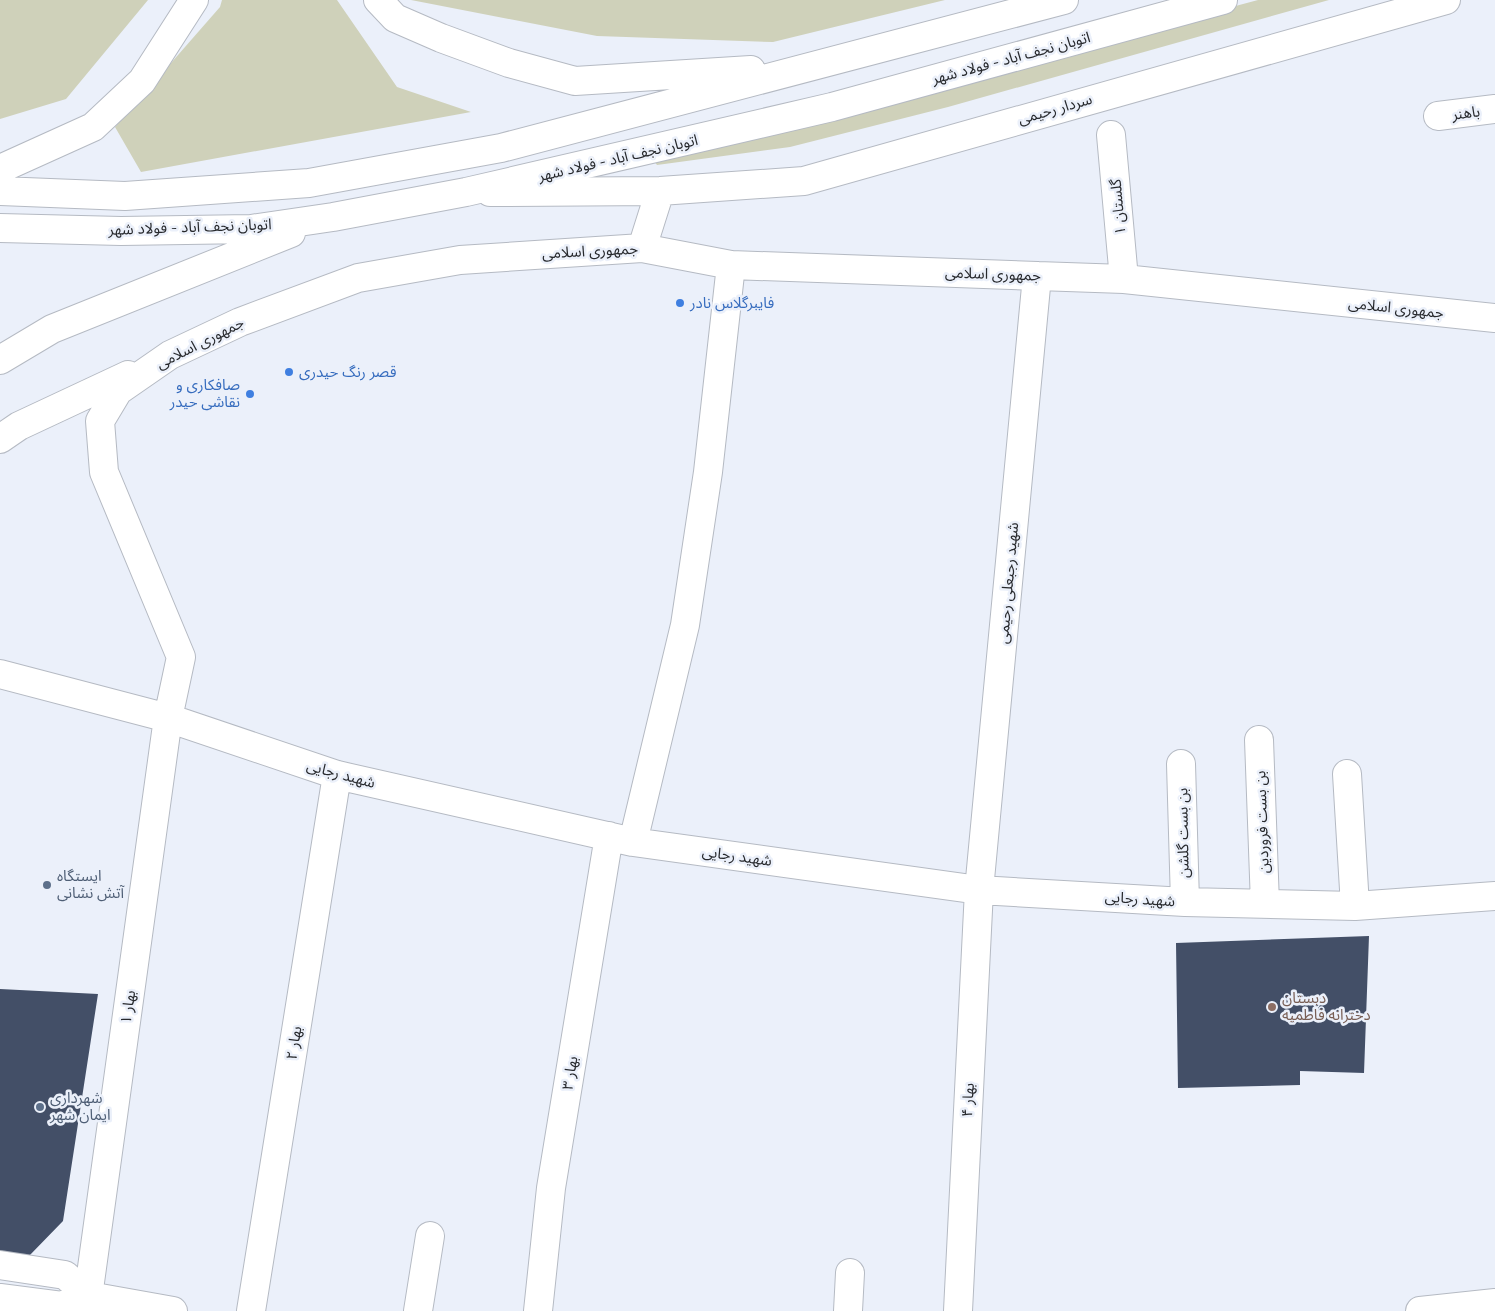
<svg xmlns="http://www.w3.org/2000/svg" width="1495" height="1311" viewBox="0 0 1495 1311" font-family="Raleway,'Noto Sans Arabic',sans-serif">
<rect width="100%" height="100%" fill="#ebf0fa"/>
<path fill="#cfd1ba" d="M0,0H148L66,99L0,119Z
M222,0H337L397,87L471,112L141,172L115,127L220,7Z
M411,0H945L773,42L597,36Z
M1258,0H1329L948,107L790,147L657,165L651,157L951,82Z"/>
<path fill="#434f67" d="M1369,936L1364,1073L1300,1071V1085L1178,1088L1176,943Z
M0,989L98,994L63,1221L29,1256L0,1251Z"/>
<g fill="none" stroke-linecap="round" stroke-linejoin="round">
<g stroke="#b5bac3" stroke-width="30">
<path id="minor" d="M1438,116L1495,109
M1111,135L1124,279
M490,192L660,191L804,181L1446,0
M642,248L660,191
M0,439L19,426L128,375
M0,674L168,718L337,775L633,842L979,890L1185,902L1355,906L1495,896
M1259,740L1265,904
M1181,764L1185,902
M1347,774L1355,906
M633,842L685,625L708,472L731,265
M0,1265L65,1275L89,1296L62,1306L0,1298
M89,1296L173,1311
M86,1311L168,718L181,657L104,472L100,421L118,391L170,355L240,322L358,278L460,260L642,248L731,265L1124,279L1495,318
M251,1311L337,775
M418,1311L430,1236
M538,1311L551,1188L609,836
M848,1311L850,1273
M958,1311L979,890L1037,276
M1420,1311L1495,1303"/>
</g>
<g stroke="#b5bac3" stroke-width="30">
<path id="highway" d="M378,0L395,18L441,38L509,63L575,81L751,70
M0,169L93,127L142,81L194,0
M0,191L125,196L309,183L501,148L1064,0
M0,228L121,231L251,229L333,217L466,192L832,107L1223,0
M0,360L52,329L291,233"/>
</g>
<use href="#minor" stroke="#fff" stroke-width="28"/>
<use href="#highway" stroke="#fff" stroke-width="28"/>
</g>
<g fill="#3f7fe0" stroke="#ebf0fa" stroke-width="2">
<circle cx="680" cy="303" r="5"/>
<circle cx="289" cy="372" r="5"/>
<circle cx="250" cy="394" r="5"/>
</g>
<g fill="#5c6f8a" stroke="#ebf0fa" stroke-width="2">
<circle cx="47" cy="885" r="5"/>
<circle cx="40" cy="1107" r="5"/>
</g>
<circle fill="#8d6e63" stroke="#ebf0fa" stroke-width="2" cx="1272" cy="1007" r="5"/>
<g text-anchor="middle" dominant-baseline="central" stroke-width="5" stroke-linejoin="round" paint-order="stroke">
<g font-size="15" fill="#27292d" stroke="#ebf0fa">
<text transform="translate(1011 58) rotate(-15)">اتوبان نجف آباد - فولاد شهر</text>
<text transform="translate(1055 109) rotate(-16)">سردار رحیمی</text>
<text transform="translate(1466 113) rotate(-7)">باهنر</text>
<text transform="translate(618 158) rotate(-13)">اتوبان نجف آباد - فولاد شهر</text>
<text transform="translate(1118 207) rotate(-95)">گلستان ۱</text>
<text transform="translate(190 227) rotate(-2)">اتوبان نجف آباد - فولاد شهر</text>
<text transform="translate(590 251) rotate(-3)">جمهوری اسلامی</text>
<text transform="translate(993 274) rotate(2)">جمهوری اسلامی</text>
<text transform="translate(1396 308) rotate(6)">جمهوری اسلامی</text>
<text transform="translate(200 343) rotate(-27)">جمهوری اسلامی</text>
<text transform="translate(1008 583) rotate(-85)">شهید رجبعلی رحیمی</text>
<text transform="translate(341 774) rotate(15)">شهید رجایی</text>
<text transform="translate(1262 822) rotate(-92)">بن بست فروردین</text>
<text transform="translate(1183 833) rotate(-91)">بن بست گلشن</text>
<text transform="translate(737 856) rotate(8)">شهید رجایی</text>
<text transform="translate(1140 899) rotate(4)">شهید رجایی</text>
<text transform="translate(128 1007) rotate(-82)">بهار ۱</text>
<text transform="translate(294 1043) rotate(-81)">بهار ۲</text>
<text transform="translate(570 1073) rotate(-81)">بهار ۳</text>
<text transform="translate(968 1100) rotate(-87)">بهار ۴</text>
</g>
<g font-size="15" fill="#366cbe" stroke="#ebf0fa" text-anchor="start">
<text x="690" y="303">فایبرگلاس نادر</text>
<text x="299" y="372">قصر رنگ حیدری</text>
<text x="240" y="385" text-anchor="end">صافکاری و<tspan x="240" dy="17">نقاشی حیدر</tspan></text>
</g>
<g font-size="15" fill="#4e5e75" stroke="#ebf0fa" text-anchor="start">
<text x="57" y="876">ایستگاه<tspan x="57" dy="17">آتش نشانی</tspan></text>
<text x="50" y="1098">شهرداری<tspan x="50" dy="17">ایمان شهر</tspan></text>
</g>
<g font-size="15" fill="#785e54" stroke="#ebf0fa" text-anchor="start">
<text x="1282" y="998">دبستان<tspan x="1282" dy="17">دخترانه فاطمیه</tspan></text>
</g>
</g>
</svg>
